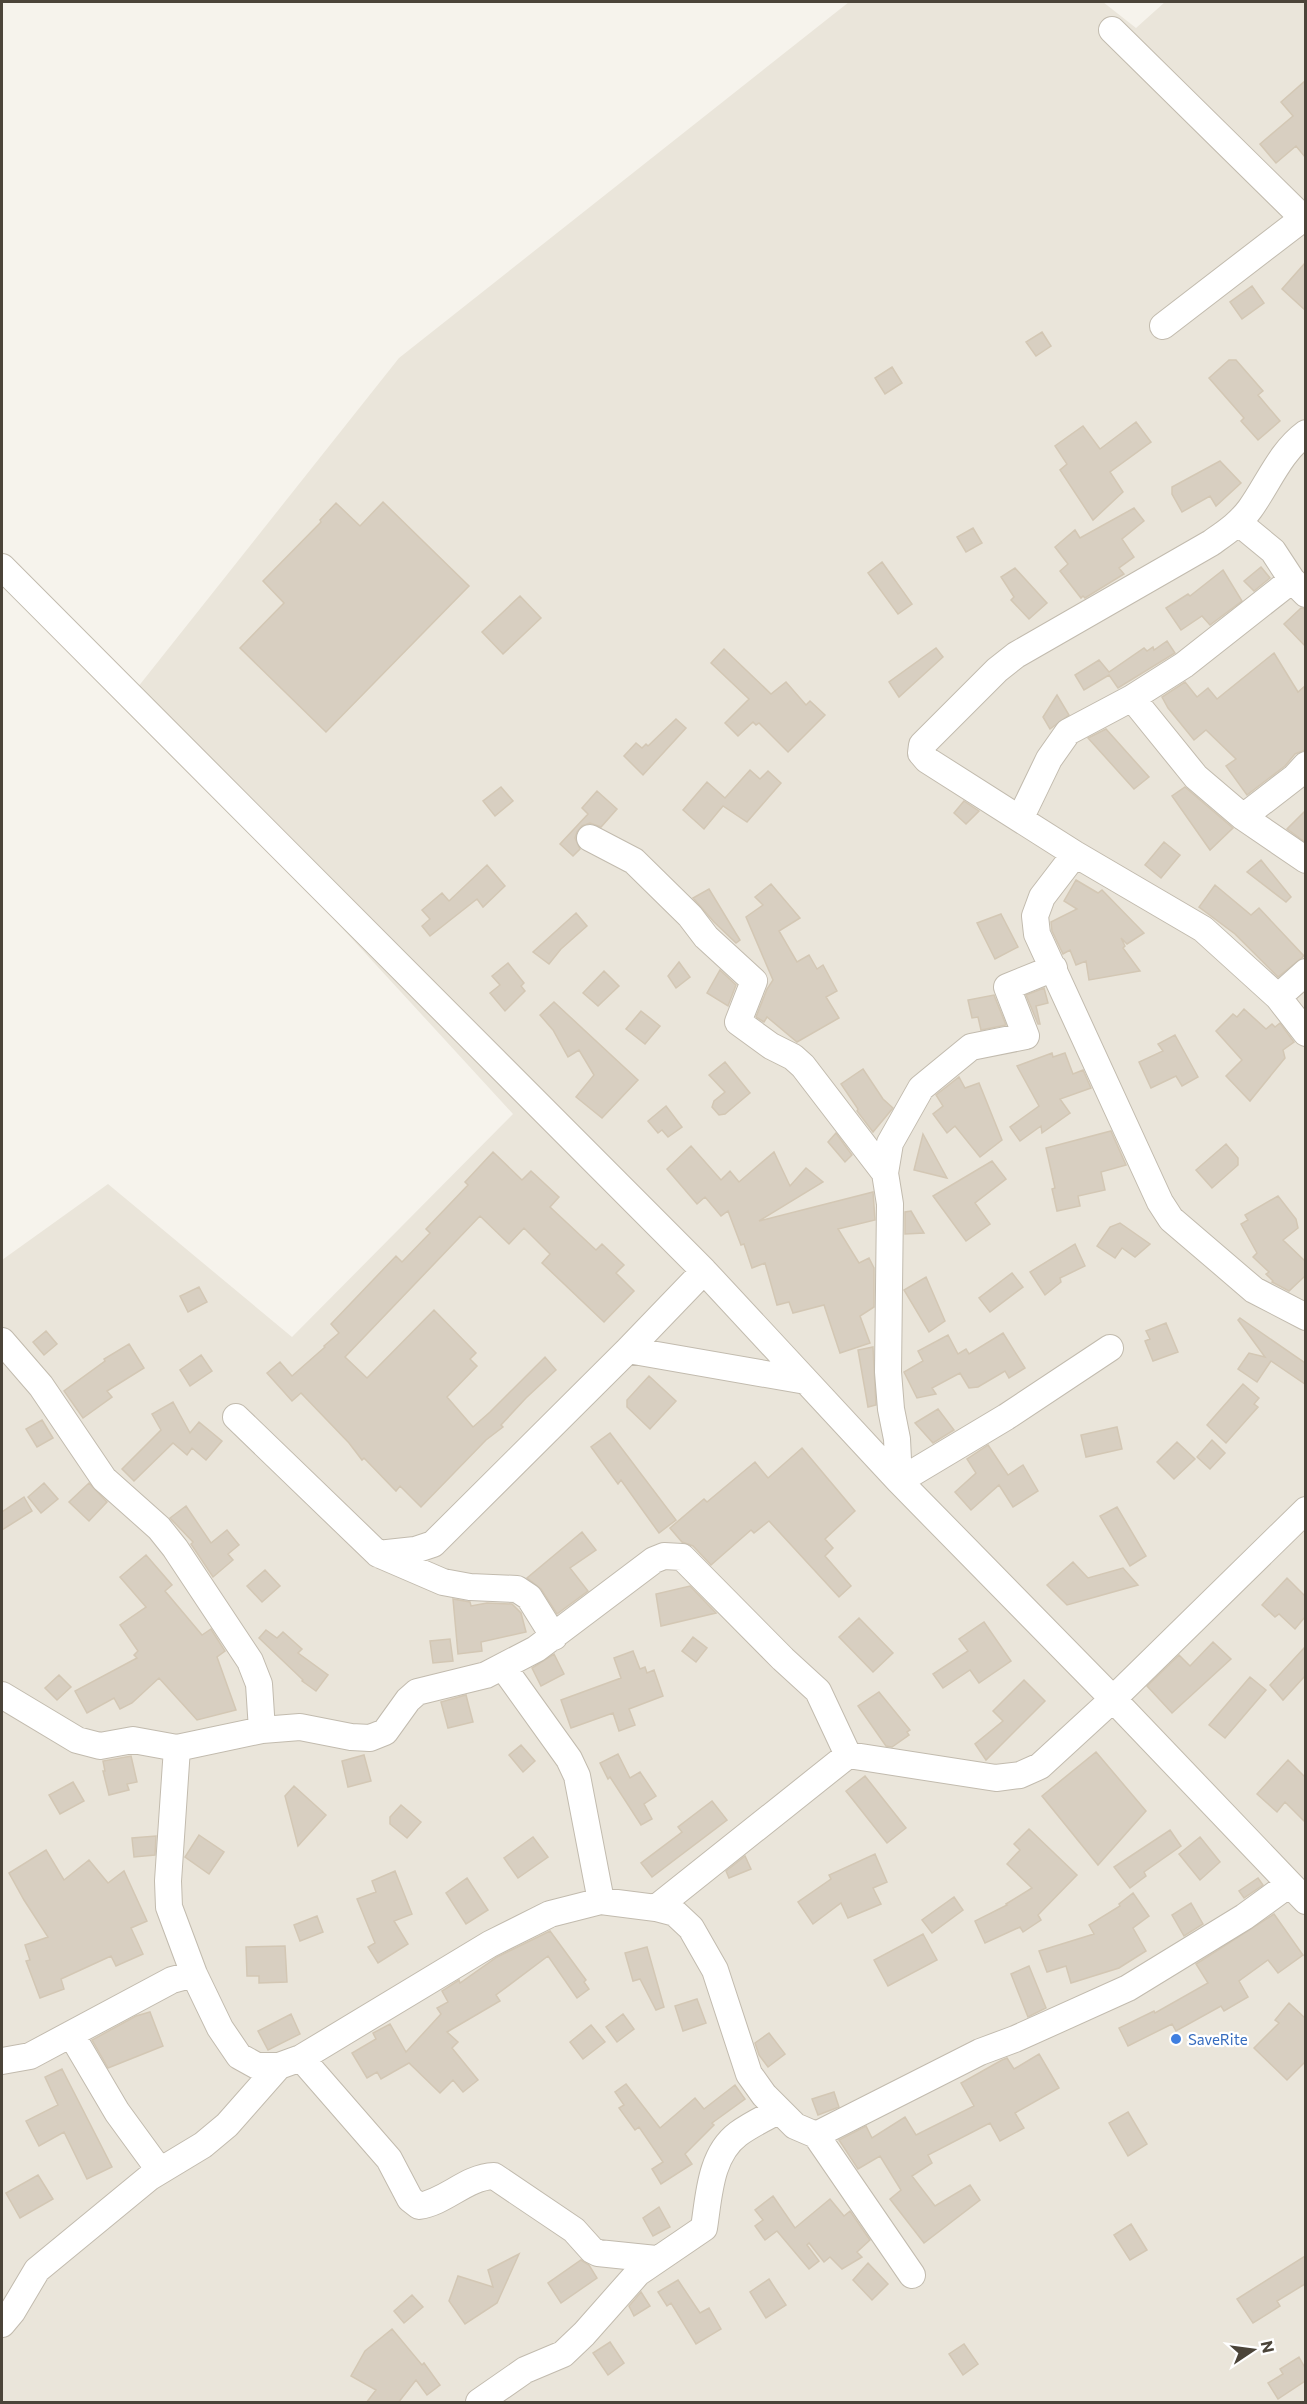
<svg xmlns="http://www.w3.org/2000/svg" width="1307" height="2404" viewBox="0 0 1307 2404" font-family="Commissioner,sans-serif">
<rect width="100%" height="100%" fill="#f6f3ec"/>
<path fill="#eae5da" d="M849,2H1103L1136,28L1165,2H1305V2402H2V1260L108,1184L292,1337L513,1114L130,697L399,358Z"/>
<path fill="#d8cfc1" stroke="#d3c7b4" stroke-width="1.5" d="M1305,81V157L1296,146L1276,163L1260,144L1293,116L1281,102Z
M1305,263V310L1282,289Z
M1252,286L1264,303L1242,319L1230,302Z
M1042,332L1051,346L1036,356L1026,342Z
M1229,360H1236L1263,391L1258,395L1280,421L1258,440L1241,421L1244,418L1209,378Z
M892,367L902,383L885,394L875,378Z
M1136,422L1151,442L1110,472L1123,492L1093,520L1060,470L1067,464L1055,446L1083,426L1100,449Z
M1220,461L1241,483L1216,506L1210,496L1182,512L1172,494V487Z
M383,502L469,586L326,732L240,648L284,603L263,581L321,522L320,520L336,503L360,526Z
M1134,508L1144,521L1122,539L1134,557L1119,568L1124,574L1085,598L1083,596L1081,598L1060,571L1068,564L1055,547L1075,530L1080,538Z
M973,528L982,543L966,552L957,537Z
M882,562L912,604L898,614L868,573Z
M1261,567L1270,578L1254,591L1244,581Z
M1015,568L1047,603L1029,619L1011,600L1014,597L1001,577Z
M1223,570L1242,601L1210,625L1202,616L1181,630L1166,608L1188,594L1190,596Z
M520,596L541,618L503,654L482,632Z
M1301,608L1305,609V646L1284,624Z
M1167,641L1175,653L1118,688L1109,675L1084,690L1075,675L1099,660L1109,672L1144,648L1147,651L1153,647L1154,650Z
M936,648L943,657L899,697L889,682Z
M724,649L771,694L786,682L806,705L810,701L825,715L788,752L759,723L756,725L753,722L738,736L725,723L749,699L711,663Z
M1274,653L1298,692L1305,686V750L1295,754L1285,766L1247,795L1226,766L1236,759L1206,730L1194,740L1168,708L1162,697L1185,682L1197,697L1208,688L1217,699Z
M1057,695L1069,715L1050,729L1043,717Z
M676,719L686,728L643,775L624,756L636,743L642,748L646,744L648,746Z
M1106,729L1149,777L1134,789L1088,738Z
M750,770L760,779L768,771L781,783L747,822L723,806L704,829L683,810L707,782L725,798Z
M501,787L513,801L495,816L483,801Z
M1185,787L1233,828L1210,850L1172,796Z
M597,791L617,809L601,827L590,823L582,826L577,832L575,838L580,849L573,856L560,844L588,814L582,808Z
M964,801L979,811L966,824L954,813Z
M1305,811V842L1287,829Z
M1164,842L1180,855L1161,878L1145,865Z
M1261,860L1291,897L1286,902L1247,872Z
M487,865L505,886L483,907L477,899L430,936L422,926L430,919L422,910L442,893L449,901Z
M1076,880L1098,893L1102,890L1144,933L1127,944L1121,938L1125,946L1123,948L1140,971L1089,980L1086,961L1076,965L1070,950L1063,954L1052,931L1051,922L1077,909L1064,901Z
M771,884L800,918L779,931L797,962L809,955L817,969L823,965L837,991L826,997L839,1018L797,1042L767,1017L764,1022L756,1017L767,989L773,980L746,917L763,905L755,897Z
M1215,885L1251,915L1259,908L1304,956L1278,977L1235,934L1199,907Z
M709,889L740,940L736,943L714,922L693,898Z
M576,913L587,926L561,949L549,964L533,952Z
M1001,914L1018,947L995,959L977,923Z
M679,962L690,977L676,988L668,976Z
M508,963L524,983L521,986L525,991L505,1011L490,993L500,985L492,976Z
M720,970L736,985L728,1006L707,993Z
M604,971L619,986L598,1006L583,993Z
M1044,988L1048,1003L1036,1006L1040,1024H1038L1026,995Z
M994,995L1006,1025L981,1030L978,1017L972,1018L968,1000Z
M554,1002L638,1080L602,1118L576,1097L594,1075L579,1050L568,1057L553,1030L540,1015Z
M1244,1009L1266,1029L1272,1024L1275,1027L1280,1023L1294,1042L1283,1050L1285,1058L1250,1101L1226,1076L1242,1060L1216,1031L1233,1014L1237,1017Z
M641,1011L660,1026L645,1044L626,1029Z
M1175,1035L1198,1077L1182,1086L1176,1076L1151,1088L1139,1062L1163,1051L1158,1044Z
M1052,1053L1053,1057L1065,1053L1073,1074L1083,1070L1091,1088L1060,1099L1070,1113L1042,1133L1041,1126L1020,1141L1010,1127L1039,1106L1017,1066Z
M725,1062L750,1093L725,1114L719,1115L712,1107L714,1101L725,1092L709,1075Z
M863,1069L883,1099L893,1108L873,1132L857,1111L858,1109L841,1084Z
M959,1077L965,1088L979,1083L1002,1140L980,1157L955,1126L947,1133L933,1114L943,1106L936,1095Z
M666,1106L682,1127L668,1137L662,1130L658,1133L648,1121Z
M1111,1131L1126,1165L1101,1172L1105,1190L1078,1196L1080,1206L1057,1211L1052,1189L1055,1188L1046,1148Z
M836,1133L852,1155L845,1162L828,1142Z
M923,1134L947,1178L914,1170Z
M1226,1144L1238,1158V1165L1212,1188L1196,1170Z
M691,1146L721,1180L730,1171L739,1182L774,1152L790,1186L806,1168L823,1182L759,1221L873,1192L875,1220L838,1229L859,1263L869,1258L874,1268V1307L860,1316L870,1343L840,1353L824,1305L793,1313L789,1302L777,1305L765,1263L752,1268L744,1244L741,1245L728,1211L721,1216L705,1197L697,1204L667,1169Z
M493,1152L522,1180L531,1171L559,1197L550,1207L596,1250L602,1244L624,1265L616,1273L634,1291L604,1322L542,1263L550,1254L524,1228L509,1244L480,1216L345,1357L367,1378L434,1310L476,1353L470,1359L477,1366L447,1397L473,1427L490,1412L545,1357L556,1370L526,1398L501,1425L503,1427L486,1440L421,1507L400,1486L396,1491L364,1458L362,1460L349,1443L301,1393L292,1401L267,1373L280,1362L292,1376L325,1347L324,1346L339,1333L331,1324L396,1256L402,1262L430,1233L426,1229L468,1185L465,1182Z
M992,1161L1006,1179L975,1203L990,1224L966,1241L933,1196Z
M1278,1196L1296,1219L1298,1228L1283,1240L1305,1261V1276L1289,1291L1272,1282L1273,1281L1266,1274L1269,1272L1253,1257L1257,1253L1241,1224L1248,1220L1245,1215Z
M911,1211L924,1233L905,1234V1212Z
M1120,1223L1150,1244L1135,1257L1122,1248L1115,1258L1097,1246L1110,1227Z
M1075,1244L1085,1266L1060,1278L1061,1282L1045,1295L1030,1272Z
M1012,1273L1023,1287L990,1312L979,1298Z
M926,1277L945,1321L929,1332L904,1290Z
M199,1287L207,1302L188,1312L180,1296Z
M1240,1318L1305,1363V1384L1271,1361L1257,1382L1238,1369L1249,1353L1265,1357L1238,1320Z
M1166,1323L1178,1352L1153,1361L1145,1341L1150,1339L1146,1331Z
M46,1331L57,1344L44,1355L33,1342Z
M1003,1333L1025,1368L1009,1378L1005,1371L978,1387L969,1388L960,1373L932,1388L936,1394L917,1398L904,1372L923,1361L918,1351L948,1335L958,1354L966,1349L969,1354Z
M129,1344L144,1368L107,1391L112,1397L83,1418L64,1391L105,1361L104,1359Z
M873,1347L876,1405L868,1407L858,1350Z
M201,1355L212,1371L190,1386L180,1370Z
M649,1376L676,1401L650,1429L627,1407V1400Z
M1243,1384L1259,1398L1254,1404L1258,1407L1226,1443L1207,1425Z
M173,1402L190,1433L199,1422L222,1441L206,1460L192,1448L187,1455L173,1443L134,1481L122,1469L161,1430L152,1414Z
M938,1409L954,1430L933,1443L915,1423Z
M42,1420L53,1438L37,1447L26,1429Z
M1117,1427L1122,1449L1086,1457L1081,1435Z
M610,1433L676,1520L659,1533L621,1480L618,1484L591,1447Z
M1212,1440L1225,1453L1210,1469L1197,1457Z
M1177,1442L1195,1459L1174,1479L1157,1462Z
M988,1445L1008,1475L1023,1465L1038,1491L1013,1507L999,1485L971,1510L955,1492L976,1473L967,1459Z
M802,1448L855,1511L825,1539L833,1548L825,1556L851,1586L839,1597L769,1521L754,1533L751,1530L711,1565L693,1546L682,1542L670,1528L704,1499L707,1502L755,1462L768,1478Z
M44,1483L58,1499L41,1513L28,1497Z
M89,1483L107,1502L89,1521L69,1502Z
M24,1497L32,1511L2,1530V1512Z
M186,1506L211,1543L227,1530L239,1545L228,1554L233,1560L213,1577L191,1544L193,1542L170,1518Z
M1117,1507L1146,1556L1130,1566L1100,1516Z
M582,1532L596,1550L570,1568L588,1591L557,1614L541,1589L527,1578Z
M146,1555L172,1585L165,1591L202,1635L211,1629L225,1651L217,1657L236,1710L197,1720L159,1678L132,1703L120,1709L114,1698L87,1713L75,1691L137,1658L134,1655L138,1651L120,1625L146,1607L120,1577Z
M1073,1562L1088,1578L1123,1568L1138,1585L1067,1605L1047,1585Z
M265,1570L280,1586L262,1602L247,1586Z
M1287,1578L1305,1596V1617L1295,1629L1279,1614L1275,1617L1262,1605Z
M690,1586L716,1613L661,1626L656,1594Z
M453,1599L470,1602L471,1606L487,1603L512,1604L521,1613L526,1632L481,1642L482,1651L458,1654Z
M859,1618L893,1653L873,1672L839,1637Z
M984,1622L1011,1661L979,1683L970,1670L943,1688L933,1674L968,1651L959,1639Z
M266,1630L277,1638L283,1632L302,1649L298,1653L328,1675L316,1691L302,1681L303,1680L259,1638Z
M693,1637L707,1648L696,1662L682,1651Z
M450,1639L453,1661L433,1663L430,1641Z
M1213,1642L1231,1659L1172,1713L1147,1686L1179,1655L1190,1666Z
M1305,1647V1676L1283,1700L1270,1685Z
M633,1651L640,1669L645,1667L647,1673L654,1670L663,1696L629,1709L635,1725L619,1731L613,1713L571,1728L561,1700L621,1678L614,1658Z
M554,1654L564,1674L541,1686L532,1668Z
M59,1675L71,1687L57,1700L45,1688Z
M1250,1677L1266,1690L1225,1738L1209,1725Z
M1024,1680L1045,1701L986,1760L975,1744L1003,1721L993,1711Z
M879,1692L910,1730L907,1732L909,1735L892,1747L886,1746L858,1706Z
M466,1695L473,1722L448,1728L441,1702Z
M521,1745L535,1761L523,1772L509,1755Z
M1096,1752L1146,1811L1098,1865L1042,1796Z
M618,1754L630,1778L640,1772L656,1796L644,1804L652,1819L641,1825L610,1777L608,1779L600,1763Z
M364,1755L371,1781L348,1787L342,1761Z
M131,1756L137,1782L127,1784L129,1790L109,1795L103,1771H105L103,1761Z
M1288,1760L1305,1777V1822L1285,1802L1277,1812L1257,1794Z
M865,1776L906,1828L887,1843L846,1791Z
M73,1782L84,1801L60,1814L49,1795Z
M294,1786L326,1815L298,1846L285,1796Z
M712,1801L727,1820L652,1877L641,1863L682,1832L678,1827Z
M401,1805L421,1822L407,1838L390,1824V1817Z
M1029,1829L1077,1875L1038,1915L1041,1920L1023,1932L1020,1927L985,1943L975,1921L1007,1905L1006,1904L1032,1888L1007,1864L1020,1850L1014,1844Z
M1170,1830L1181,1846L1144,1872L1146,1876L1130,1888L1114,1867Z
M199,1835L224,1852L209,1874L185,1857Z
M156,1836L155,1855L134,1857L132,1838Z
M533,1837L548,1857L518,1878L504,1858Z
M1200,1837L1220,1862L1200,1880L1179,1854Z
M46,1850L64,1880L89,1860L108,1883L124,1871L147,1921L131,1928L143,1954L116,1966L111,1956L61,1979L64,1989L40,1998L26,1961L30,1960L25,1945L48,1937L24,1900L9,1873Z
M875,1854L887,1882L873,1888L881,1904L848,1918L841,1903L813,1924L798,1902L831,1879L829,1875Z
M745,1856L751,1869L729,1878L726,1871Z
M395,1871L412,1914L394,1921L408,1944L378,1963L368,1947L375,1943L357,1899L376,1892L372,1881Z
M467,1878L488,1910L466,1924L446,1893Z
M1258,1878L1263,1885L1244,1898L1239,1891Z
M1133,1893L1149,1916L1133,1928L1146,1951L1119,1968L1071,1983L1066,1966L1047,1972L1039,1951L1094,1934L1089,1925L1120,1906L1119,1904Z
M954,1897L963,1910L932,1933L922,1920Z
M1191,1903L1203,1924L1184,1936L1172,1915Z
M1274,1914L1303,1955L1278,1973L1268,1960L1239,1981L1248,1997L1224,2011L1221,2006L1176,2031L1172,2024L1128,2046L1119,2028L1154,2011L1155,2013L1208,1983L1196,1964Z
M317,1916L323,1932L300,1941L294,1925Z
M550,1931L586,1980L584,1982L589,1989L577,1998L548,1956L496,1995L500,2001L447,2032L458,2042L452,2048L478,2080L463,2092L453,2080L440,2093L409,2063L381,2079L377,2072L367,2078L352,2053L376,2039L373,2033L390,2024L406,2052L441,2014L437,2008L448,2002L442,1991L459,1980L460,1983L497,1957Z
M923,1934L937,1960L888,1986L874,1960Z
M285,1946L287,1982L259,1983V1976H247L246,1947Z
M647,1947L664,2007L656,2010L640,1979L633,1981L625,1953Z
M1029,1966L1046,2008L1028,2017L1011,1974Z
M697,1999L706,2023L683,2031L675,2006Z
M1289,2003L1305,2018V2062L1287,2080L1254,2048L1279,2023L1275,2020Z
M150,2012L163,2046L108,2068L92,2040L136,2016Z
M291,2014L300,2034L268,2050L258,2031Z
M623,2014L634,2029L617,2042L606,2027Z
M591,2025L605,2042L583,2059L570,2042Z
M769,2033L785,2054L768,2067L759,2055L755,2043Z
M1039,2054L1059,2088L1015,2113L1024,2128L1000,2141L990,2123L928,2155L932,2163L912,2176L935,2206L970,2185L980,2200L924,2243L890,2199L901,2190L880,2156L858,2169L839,2140L866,2126L872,2138L905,2117L916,2135L974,2106L961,2083L1002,2060L1007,2058L1014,2069Z
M62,2069L112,2167L87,2179L64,2132L39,2146L26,2121L58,2105L45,2077Z
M626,2084L660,2128L695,2098L704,2109L735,2085L745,2099L712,2123L714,2125L685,2154L692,2164L661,2184L652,2169L663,2162L639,2127L635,2130L619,2108L624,2105L615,2092Z
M834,2092L839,2107L818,2115L812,2099Z
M1128,2112L1147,2144L1128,2156L1109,2123Z
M38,2175L53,2199L20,2218L6,2193Z
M773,2196L795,2228L830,2199L844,2216L850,2211L870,2240L857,2252L862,2257L842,2269L830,2257L824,2262L809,2243L807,2245L819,2261L809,2269L777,2231L765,2240L755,2226L763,2220L755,2210Z
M659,2207L670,2227L653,2236L643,2218Z
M1131,2224L1147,2250L1130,2260L1114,2235Z
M519,2254L497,2303L465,2324L449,2301L458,2276L493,2287L488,2270Z
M1305,2256V2284L1277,2301L1280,2306L1253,2323L1237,2299Z
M581,2260L589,2265L597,2278L561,2303L548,2283Z
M868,2263L888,2284L872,2300L853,2280Z
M769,2279L786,2305L766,2318L750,2292Z
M678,2280L700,2313L709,2308L721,2329L696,2344L671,2303L667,2306L658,2292Z
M641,2292L650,2306L634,2316L629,2306Z
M412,2295L423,2307L404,2323L394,2311Z
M392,2329L422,2365L424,2363L440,2385L427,2395L416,2380L398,2403H366L376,2390L351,2376L365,2351Z
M610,2342L624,2363L608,2375L593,2353Z
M964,2344L978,2364L963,2375L949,2354Z
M1299,2357L1305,2368V2381L1278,2399L1268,2383L1283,2374L1280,2369Z"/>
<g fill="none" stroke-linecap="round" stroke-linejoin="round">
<g stroke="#c2bbae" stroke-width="28">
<path id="minor" d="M1112,30L1306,221
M1163,326L1306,216
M1306,433C1280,452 1268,484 1250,509C1239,524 1225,533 1211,543L1016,655L997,670L922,745L921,753L927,760L1075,854L1203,929L1278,997L1306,1033
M1239,523L1273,551L1292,580L1306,594
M2,567L704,1271L899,1481L1113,1699L1040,1766L1020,1775L996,1778L848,1755L656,1908
M1132,698L1196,777L1243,817L1306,860
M1243,817L1295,777L1306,765
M1020,819L1049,759L1068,732L1132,698L1184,665L1292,580
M590,838L634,861L690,916L706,937L754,981L738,1022L771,1046L793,1057L803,1066L885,1173
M1075,854L1042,897L1035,916L1037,934L1160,1202L1171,1219L1254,1290L1306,1317
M1054,968L1007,987L1026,1036L971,1047L921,1088L890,1143L885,1173L890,1204L888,1372L891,1409L897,1439L899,1481L1006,1417L1110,1348
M1278,997L1306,972
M2,1341L41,1386L104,1479L159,1528L175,1548L250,1661L259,1684L262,1730
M628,1350L806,1381
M236,1417L378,1554L443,1582L470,1587L517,1589L529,1597L554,1637
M1306,1510L1113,1699L1306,1901
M378,1554L415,1550L433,1544L628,1350L704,1271
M503,1667L569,1759L577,1776L601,1901
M2,1695L77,1740L100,1746L133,1740L177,1748L262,1730L300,1727L351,1737L370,1738L385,1732L408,1700L417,1692L486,1675L536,1649L654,1560L664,1556L682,1557L783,1659L818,1691L848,1755
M177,1748L168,1881L169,1907L194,1974L220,2028L239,2056L257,2066H279L301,2058L490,1944L550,1914L601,1901L656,1908L675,1913L691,1928L715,1970L749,2074L764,2095L795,2126L816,2135L980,2052L1015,2039L1128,1988L1244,1917L1288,1885
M71,2034L117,2112L160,2171
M301,2058L389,2159L410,2199L419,2206C446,2202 466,2177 494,2176L574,2230L592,2250L598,2253L656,2259
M2,2061L30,2056L172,1980L194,1974
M816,2135L912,2275
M2,2324L12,2312L37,2270L150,2177L203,2145L227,2125L279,2066
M479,2402L525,2370L563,2354L584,2334L638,2273L704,2228C709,2196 710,2155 738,2134C750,2125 765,2118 778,2111"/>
</g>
<use href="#minor" stroke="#fff" stroke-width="26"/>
</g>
<circle fill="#3f7fe0" stroke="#fff" stroke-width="2" cx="1176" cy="2039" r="6"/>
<g text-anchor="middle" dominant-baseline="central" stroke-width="4.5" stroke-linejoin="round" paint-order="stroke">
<g font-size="15" fill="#366cbe" stroke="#fff" text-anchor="start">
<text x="1188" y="2039">SaveRite</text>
</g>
</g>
<rect width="1307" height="2404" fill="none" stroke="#4b4439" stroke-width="6"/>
<g transform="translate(1253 2350) rotate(77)" stroke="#ffffff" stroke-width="4.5" paint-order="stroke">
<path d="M0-4.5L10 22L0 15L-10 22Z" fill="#4b4439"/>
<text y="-9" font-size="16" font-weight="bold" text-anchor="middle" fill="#4b4439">N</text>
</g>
</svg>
